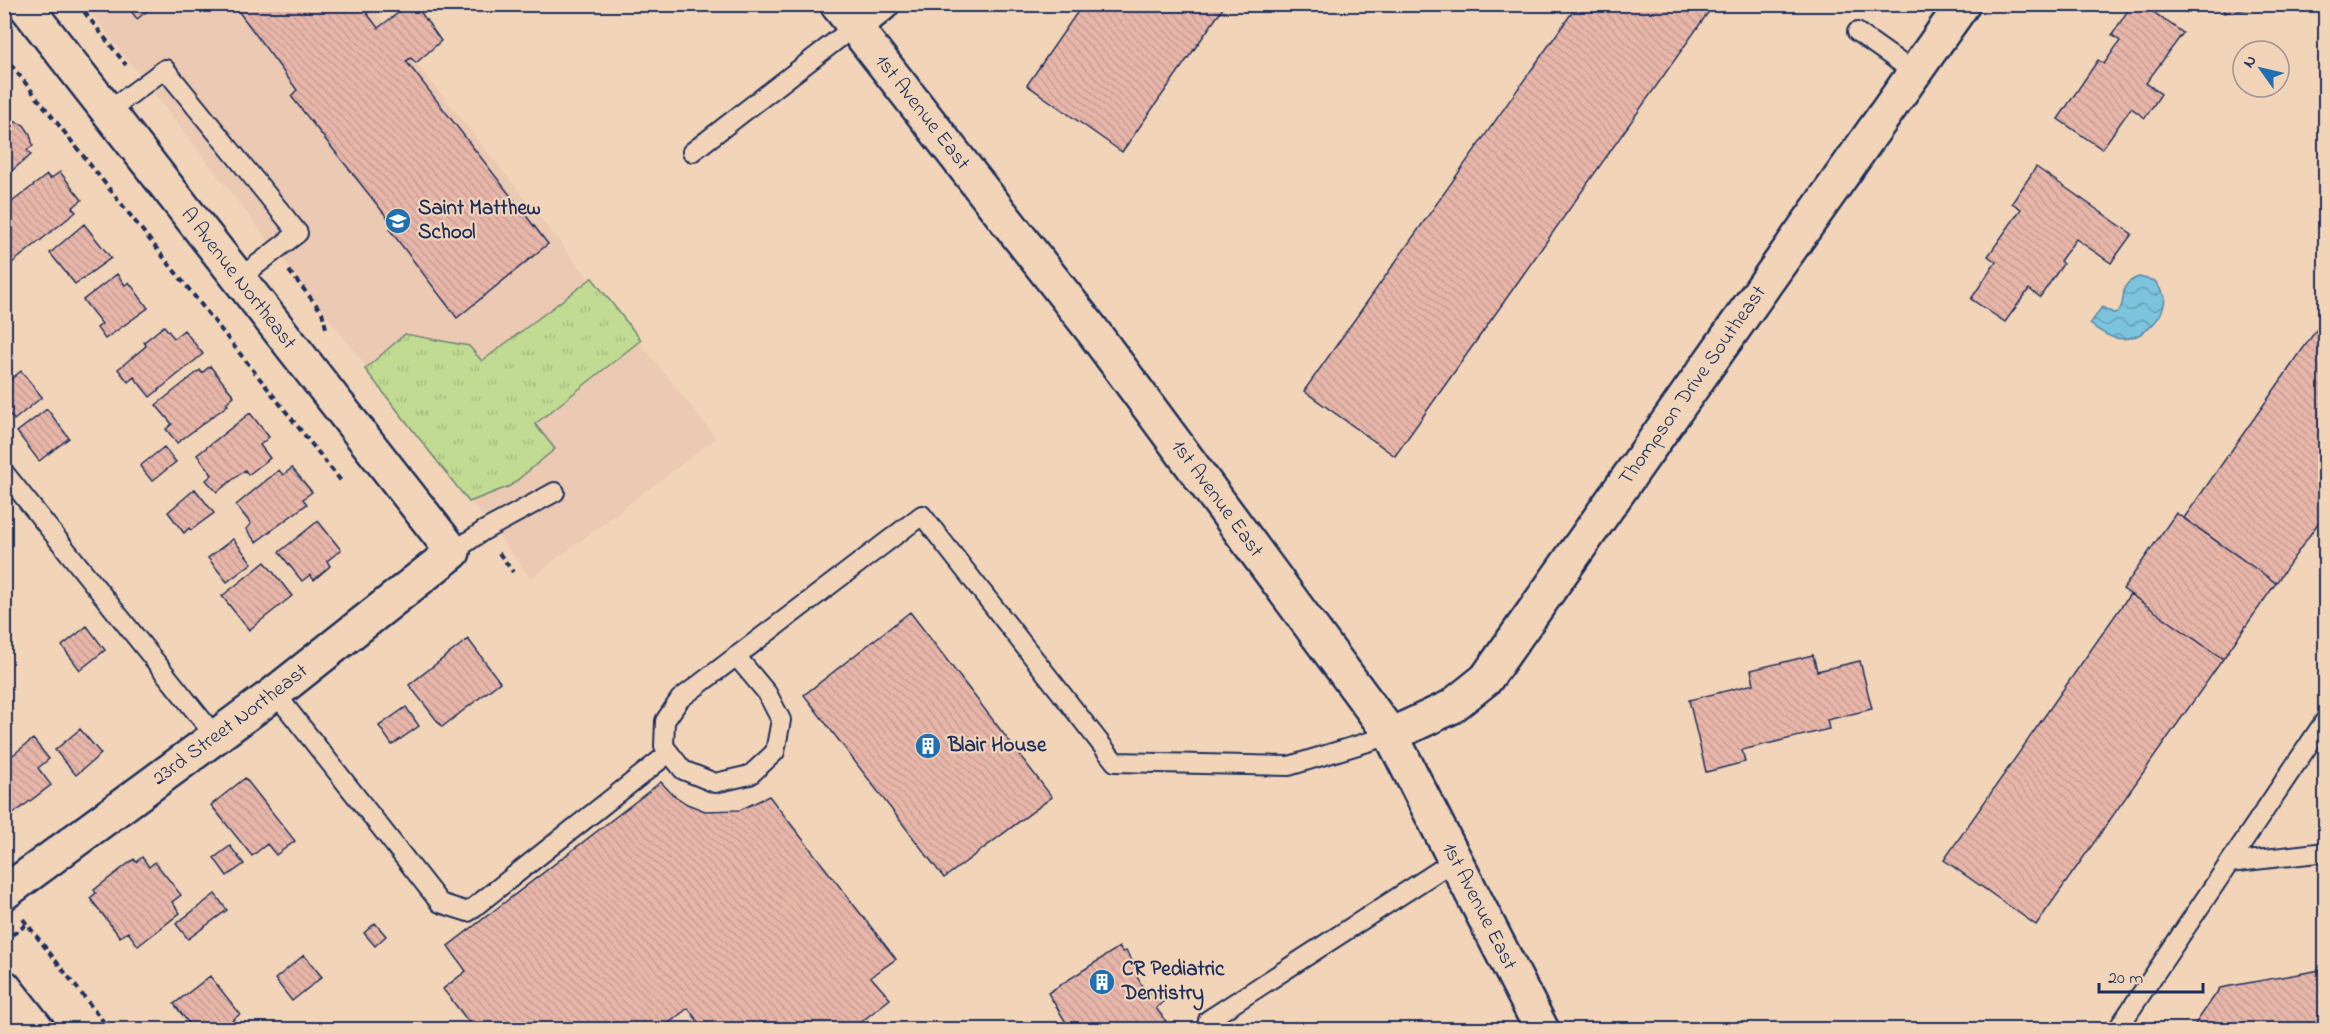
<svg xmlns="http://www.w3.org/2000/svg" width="2330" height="1034" viewBox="0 0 2330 1034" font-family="'Indie Flower',sans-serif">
<defs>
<pattern id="park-tufts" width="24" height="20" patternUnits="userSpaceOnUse" patternTransform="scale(1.5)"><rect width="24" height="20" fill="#c1db92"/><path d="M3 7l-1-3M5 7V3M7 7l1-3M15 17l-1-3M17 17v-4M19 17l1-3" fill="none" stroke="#a5bc80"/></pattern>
<pattern id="water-waves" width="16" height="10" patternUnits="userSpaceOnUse" patternTransform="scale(1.5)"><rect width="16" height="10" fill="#7cc4dd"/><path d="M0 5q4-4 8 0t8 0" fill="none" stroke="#65a0b6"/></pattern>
<pattern id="building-back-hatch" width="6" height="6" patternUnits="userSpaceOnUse" patternTransform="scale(1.5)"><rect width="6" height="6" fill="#e8b6a9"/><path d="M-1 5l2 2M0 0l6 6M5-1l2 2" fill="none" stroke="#c69d94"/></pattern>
</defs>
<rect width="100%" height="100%" fill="#f2d5b8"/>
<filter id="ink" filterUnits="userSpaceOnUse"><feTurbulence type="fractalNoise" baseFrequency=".0167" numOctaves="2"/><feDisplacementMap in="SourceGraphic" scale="12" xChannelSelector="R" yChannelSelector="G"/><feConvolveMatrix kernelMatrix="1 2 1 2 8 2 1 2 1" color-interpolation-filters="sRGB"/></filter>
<g filter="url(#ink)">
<path fill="#ebc9b2" d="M85,5H370L716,438L531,578Z"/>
<path fill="url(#park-tufts)" stroke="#6e8578" stroke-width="1.5" d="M592,278L641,340L535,424L555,449L510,486L469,502L365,369L405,334L469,346L482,361Z"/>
<path fill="url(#water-waves)" stroke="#58a" stroke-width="1.5" d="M2139,277L2155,281L2165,297C2164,321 2139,343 2115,338C2106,336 2097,329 2090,324L2102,307L2113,313L2118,312C2129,299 2115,285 2139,277Z"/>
<path fill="url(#building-back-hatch)" stroke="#1b2f5e" stroke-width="1.5" d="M126,4H156L137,19Z
M233,4H360L378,28L410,4H415L441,41L416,63L411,58L406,61L548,244L457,318L390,230L394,226L291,96L297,90Z
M1083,4H1226L1122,152L1027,85Z
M1578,4H1702L1710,10L1395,456L1304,391Z
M2132,4H2142L2183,33L2146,83L2161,94L2145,118L2131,108L2102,149L2058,119L2098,60L2104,64L2120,41L2112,35Z
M2222,4H2258L2259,7L2224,13Z
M13,121L24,125L30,134L33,146L27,150L31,155L4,177V122L7,125Z
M2036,167L2132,234L2111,263L2076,239L2060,261L2063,264L2040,297L2029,289L2005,322L1971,299L1996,262L1988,256L2021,209L2012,203Z
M60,172L82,200L72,208L76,212L12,263L4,252V208L47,175L50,179Z
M84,224L111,258L75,284L50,253Z
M117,274L125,285L129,282L148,308L105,339L97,328L102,324L83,300Z
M2326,316V512L2276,583L2184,518Z
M164,326L174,338L184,330L203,354L150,397L134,377L128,382L118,369L146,346L144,342Z
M210,366L234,396L226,403L228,405L177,443L166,429L172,424L156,405L200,370L202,373Z
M21,371L42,397L14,420L4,407V385Z
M47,409L69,438L39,461L17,432Z
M250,413L269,437L260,445L270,458L248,475L245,470L217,492L206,480L212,475L197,455Z
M164,447L176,462L152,481L140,466Z
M292,468L312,492L303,499L307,504L256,542L246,529L251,524L236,505L279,470L283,475Z
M195,489L214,513L191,530L189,528L184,533L168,512Z
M2176,513L2276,583L2223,659L2123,589Z
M318,521L341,550L327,561L330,566L314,580L310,575L302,581L279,552Z
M233,539L252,563L227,582L208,558Z
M265,562L292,596L249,630L222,596Z
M2130,594L2223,659L2036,925L1944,860Z
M910,612L1052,797L944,878L804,695Z
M87,626L105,650L80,670L62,646Z
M468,639L500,682L442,727L409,685Z
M1813,655L1817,671L1860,661L1872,709L1827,720L1829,729L1742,750L1745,762L1706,772L1689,700L1754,684L1751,670Z
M406,707L419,726L392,745L379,726Z
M80,729L101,754L76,775L55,750Z
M33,739L49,759L38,768L51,785L9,817L4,816V762Z
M245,778L295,841L276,855L267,844L252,856L211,805Z
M661,782L672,794L687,804L705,811L740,810L769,796L896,959L871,977L890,999L851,1030H704L688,1008L660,1030H475L443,989L466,971L448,946Z
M230,846L244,864L227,876L214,858Z
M142,857L149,867L155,862L181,895L172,902L180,913L138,946L128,932L120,937L90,898L96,893L94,890L134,859L136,862Z
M215,894L227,910L188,939L176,924Z
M375,923L386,936L375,946L364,933Z
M1119,947L1122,952L1126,951L1139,972L1136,975L1147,995L1155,990L1163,1002L1156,1008L1166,1021L1153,1030H1067L1065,1026L1067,1024L1048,993Z
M304,955L322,977L292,1001L275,979Z
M2326,969V1030H2191L2220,988Z
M210,976L240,1014L221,1030H194L174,1004Z"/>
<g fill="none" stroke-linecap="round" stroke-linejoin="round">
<g stroke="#1b2f5e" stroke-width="22">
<path id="service" d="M1857,32L1915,73
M107,112L165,69L298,233L237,280
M692,152L855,26
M4,472L215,736
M453,552L483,531L555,492
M736,656L767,693L781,720L775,752L750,775L715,783L683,770L664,746L665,721L680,699L922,515L1115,762L1289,766L1391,735
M275,693L440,903L468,912L669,753
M2229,863L2326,852
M1208,1020L1455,860
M2117,1030L2326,719"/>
</g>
<g stroke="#1b2f5e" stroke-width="38">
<g id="minor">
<path d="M855,26L882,4"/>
<path id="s1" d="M1391,735L1451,707L1486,679L1963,4"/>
<path id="s2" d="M4,893L275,693L453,552L24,4"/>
<path d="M4,987L38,1030"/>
</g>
</g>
<g stroke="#1b2f5e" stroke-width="38">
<g id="primary">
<path id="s3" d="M837,4L1092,330L1391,735L1542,1030"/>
</g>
</g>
<path stroke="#1b2f5e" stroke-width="4" stroke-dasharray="6 4.5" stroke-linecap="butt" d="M78,4L126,65
M4,56L341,481
M289,271L322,312L327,332
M499,553L513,572
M23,919L110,1030
M4,941L27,924"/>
<use href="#service" stroke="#f2d5b8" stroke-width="18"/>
<use href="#minor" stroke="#f2d5b8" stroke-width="33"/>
<use href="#primary" stroke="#f2d5b8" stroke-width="33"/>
</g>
</g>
<defs>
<g id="school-disc" transform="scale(1.35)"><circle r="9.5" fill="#1f6fb2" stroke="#f2d5b8"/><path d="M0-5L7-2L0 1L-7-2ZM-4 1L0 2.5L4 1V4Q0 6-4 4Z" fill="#fff"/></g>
<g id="building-disc" transform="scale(1.35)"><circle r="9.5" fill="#1f6fb2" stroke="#f2d5b8"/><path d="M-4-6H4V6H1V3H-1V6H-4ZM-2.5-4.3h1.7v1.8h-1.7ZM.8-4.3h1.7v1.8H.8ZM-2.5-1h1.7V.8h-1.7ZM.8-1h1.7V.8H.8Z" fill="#fff"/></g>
</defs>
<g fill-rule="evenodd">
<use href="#school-disc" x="398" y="221"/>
<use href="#building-disc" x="928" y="746"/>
<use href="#building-disc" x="1102" y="982"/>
</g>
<g text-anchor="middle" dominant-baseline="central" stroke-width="4.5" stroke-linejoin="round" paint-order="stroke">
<g font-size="21" fill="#1b2f5e" stroke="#f2d5b8">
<text stroke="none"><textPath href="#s3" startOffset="138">1st Avenue East</textPath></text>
<text transform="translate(238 279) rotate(52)">A Avenue Northeast</text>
<text stroke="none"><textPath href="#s1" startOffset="470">Thompson Drive Southeast</textPath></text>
<text stroke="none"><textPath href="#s3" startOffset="624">1st Avenue East</textPath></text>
<text stroke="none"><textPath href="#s2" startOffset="282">23rd Street Northeast</textPath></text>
<text stroke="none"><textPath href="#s3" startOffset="1110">1st Avenue East</textPath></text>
</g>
<g font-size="21" font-weight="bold" fill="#1b2f5e" stroke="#f2d5b8" text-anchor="start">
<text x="418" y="209">Saint Matthew<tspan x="418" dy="24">School</tspan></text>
<text x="948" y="746">Blair House</text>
<text x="1122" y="970">CR Pediatric<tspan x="1122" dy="24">Dentistry</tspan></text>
</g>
</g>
<rect width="2330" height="1034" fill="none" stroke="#f2d5b8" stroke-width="24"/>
<rect x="12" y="12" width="2306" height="1010" fill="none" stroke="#1b2f5e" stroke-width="2" filter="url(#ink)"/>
<g transform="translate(2261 69) rotate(304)"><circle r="28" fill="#f2d5b8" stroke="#9c9394" stroke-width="1.5"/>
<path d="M0-4.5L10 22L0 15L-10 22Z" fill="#1f6fb2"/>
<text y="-9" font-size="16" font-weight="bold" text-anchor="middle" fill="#1b2f5e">N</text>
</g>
<path d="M2099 983v9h104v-9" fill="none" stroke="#1b2f5e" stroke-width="3"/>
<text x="2108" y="983" font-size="18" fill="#1b2f5e" stroke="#f2d5b8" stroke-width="4.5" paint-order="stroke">20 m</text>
</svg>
